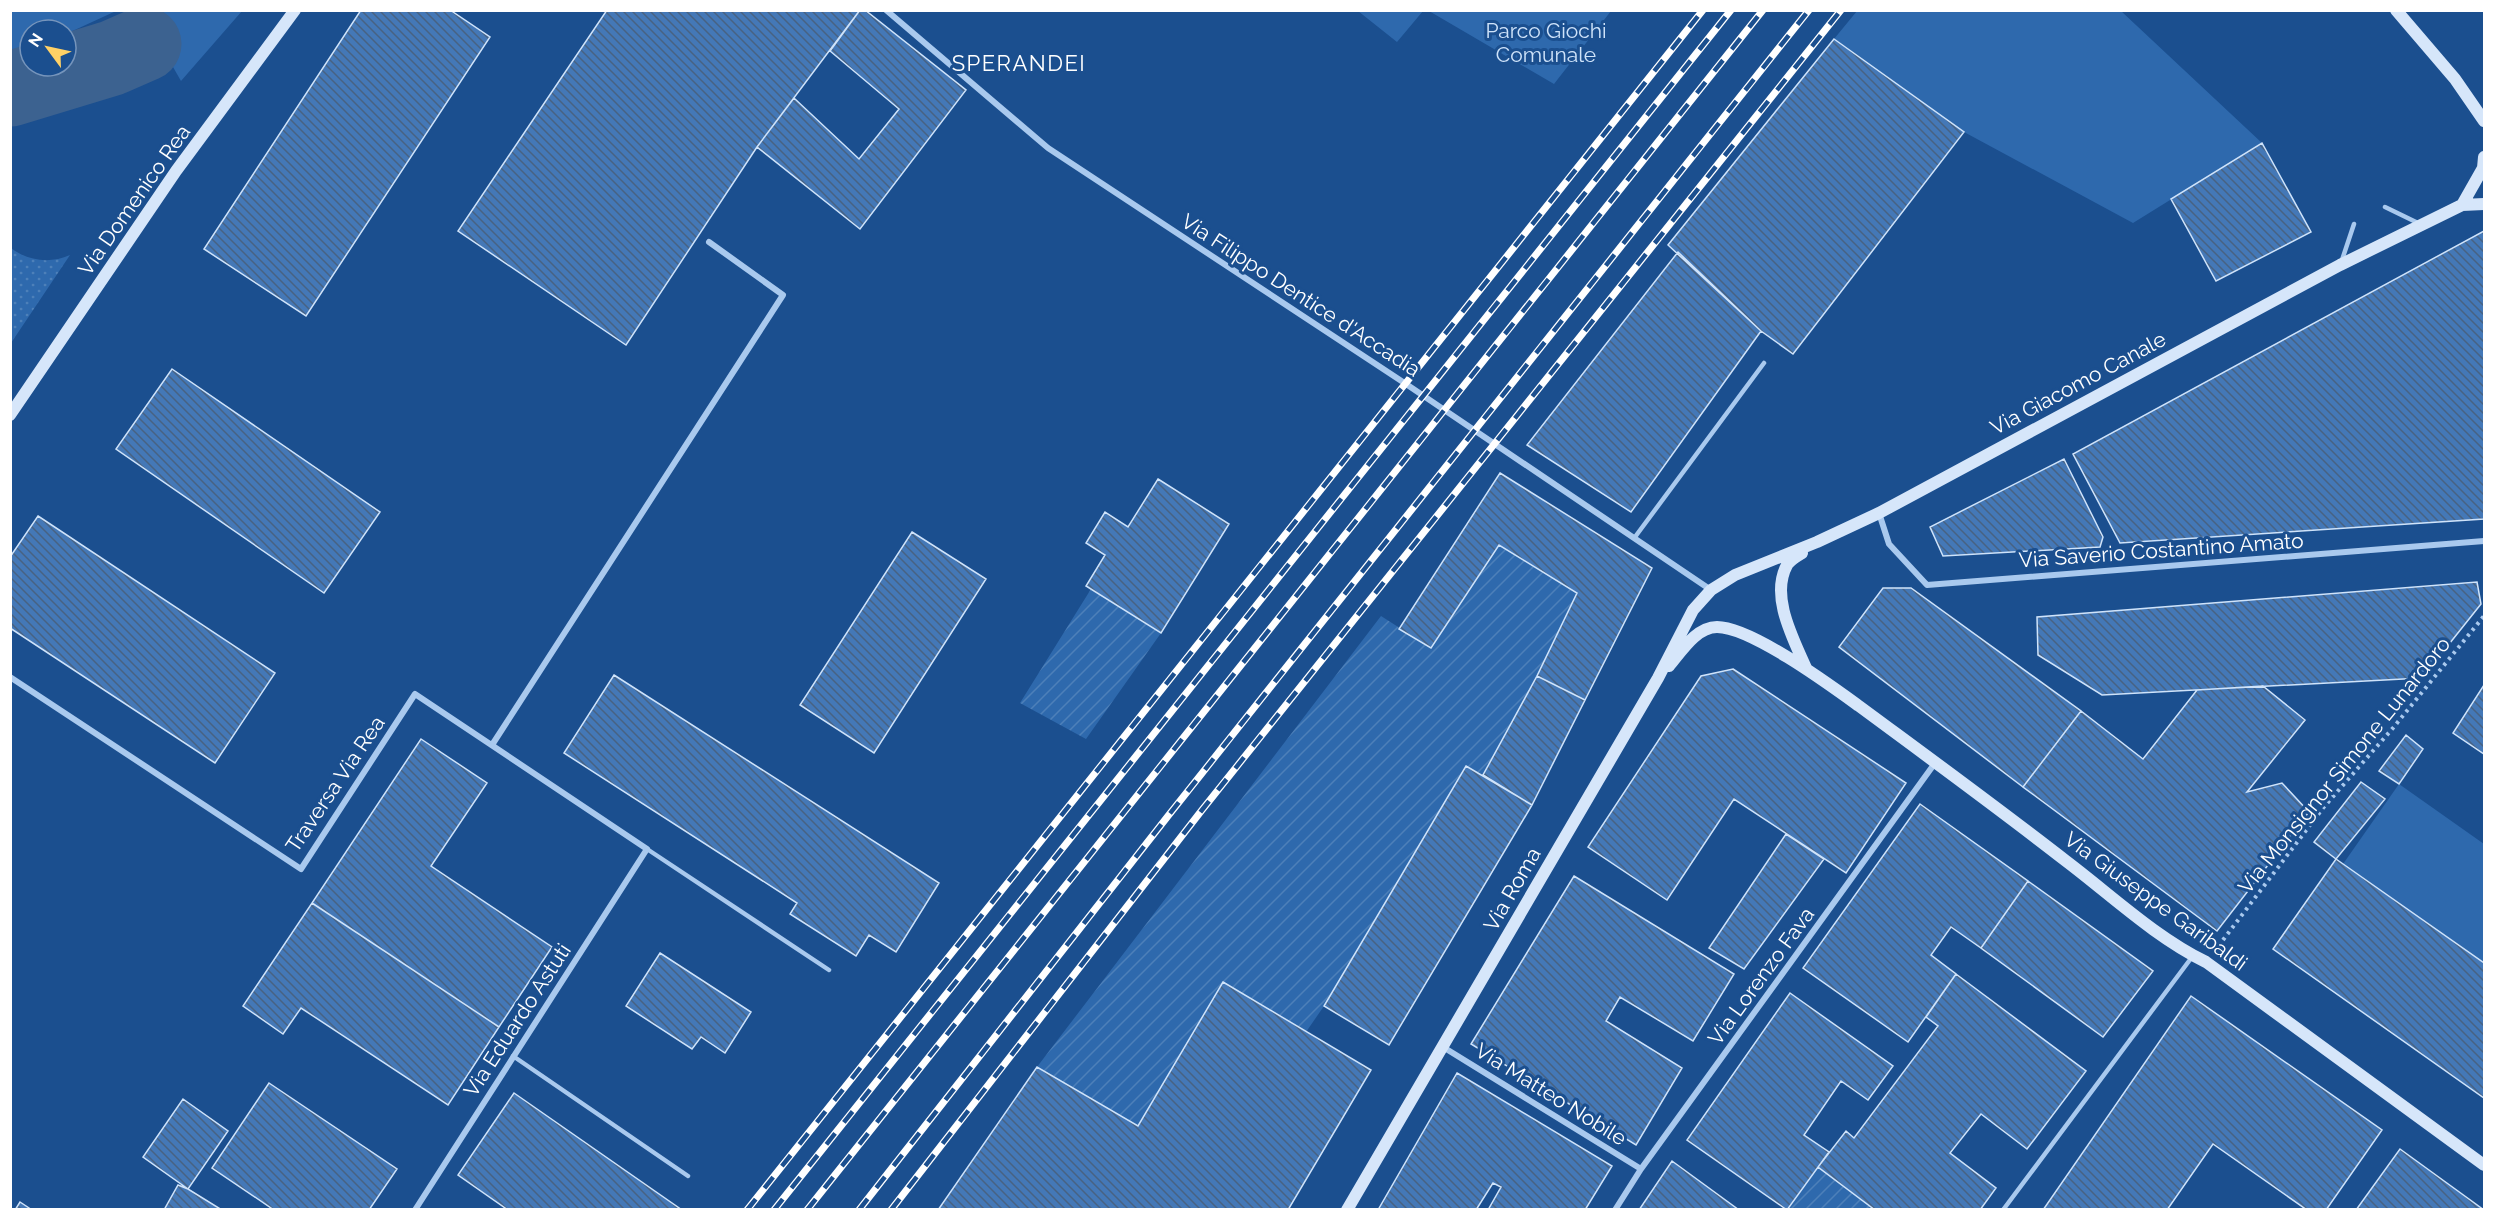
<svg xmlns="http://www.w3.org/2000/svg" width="2495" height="1220" viewBox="0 0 2495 1220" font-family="Raleway,sans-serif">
<defs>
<pattern id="grass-dots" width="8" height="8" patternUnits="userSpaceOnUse" patternTransform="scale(1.5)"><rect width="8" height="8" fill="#2e69ad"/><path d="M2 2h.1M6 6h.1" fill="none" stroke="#4d80b9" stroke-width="1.8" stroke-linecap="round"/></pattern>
<pattern id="garden-furrows" width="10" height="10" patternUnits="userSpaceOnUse" patternTransform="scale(1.5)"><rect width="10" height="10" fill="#2e69ad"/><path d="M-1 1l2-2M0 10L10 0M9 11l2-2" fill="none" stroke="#4d80b9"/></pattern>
<pattern id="building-back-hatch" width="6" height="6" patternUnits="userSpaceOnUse" patternTransform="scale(1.5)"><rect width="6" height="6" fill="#4478b7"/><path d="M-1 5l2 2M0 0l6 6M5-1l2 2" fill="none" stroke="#486282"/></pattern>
</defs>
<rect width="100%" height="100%" fill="#1b4f8f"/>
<path fill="url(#grass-dots)" d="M11,248C28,261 50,264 70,255L11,343Z"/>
<path fill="#2e69ad" d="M11,10H116V11L66,34V30H30V50L11,56Z
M141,11H242L181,81Z
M1358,11H1423L1397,42Z
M1429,11H1611L1554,84Z
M1857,11H2121L2262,143L2133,223L1964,132L1834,39Z
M2399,784L2484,844V963L2343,864Z"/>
<path fill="url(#garden-furrows)" d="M1499,545L1577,593L1537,676L1483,775L1466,766L1324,1006L1306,1032L1138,1126L1037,1067L1381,616L1431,648Z
M1091,589L1161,633L1086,739L1020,703Z
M1818,1167L1875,1210H1788Z"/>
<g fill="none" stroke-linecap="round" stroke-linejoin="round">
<path stroke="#3c6290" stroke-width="75" d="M10,89L112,58L144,44"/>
</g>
<path fill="url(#building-back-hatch)" stroke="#cfe3fa" stroke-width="1.5" d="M361,10H450L490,37L306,316L204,249Z
M607,10H860L757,147L626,345L458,231Z
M860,10H865L966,90L860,229L757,147L794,98L859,159L899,109L830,51Z
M1834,39L1964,132L1793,354L1761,331L1668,245Z
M2262,143L2311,232L2216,281L2171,199Z
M2484,231V519L2120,543L2073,454Z
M1678,252L1761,331L1631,512L1527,445Z
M172,369L380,512L324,593L116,449Z
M2064,459L2103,537L2100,547L1943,556L1930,527Z
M1500,473L1652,568L1585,700L1537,676L1577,593L1499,545L1431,648L1399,629Z
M1158,479L1229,524L1161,633L1086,586L1105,555L1086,543L1105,512L1128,527Z
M38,516L275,673L215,763L10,628V557Z
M912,532L986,579L874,753L800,705Z
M2477,582L2481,604L2422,678L2102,695L2038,655L2037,617Z
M1883,588H1911L2081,711L2023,787L1839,647Z
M1733,669L1906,783L1846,873L1734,799L1667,900L1588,847L1701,676Z
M614,675L939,883L896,952L869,935L856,956L790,914L797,903L564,753Z
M1537,676L1585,700L1532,805L1483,775Z
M2484,685V754L2453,733Z
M2263,686L2305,720L2247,792L2282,783L2309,812L2217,931L2023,787L2081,711L2143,759L2197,690Z
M2406,735L2423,749L2399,784L2379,771Z
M421,739L487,783L431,866L552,947L499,1027L312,903Z
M1466,766L1532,805L1389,1045L1324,1006Z
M2361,782L2385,799L2336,859L2314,842Z
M1920,804L2028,881L1981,948L1951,927L1931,955L1956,974L1908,1042L1803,968Z
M1786,834L1824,859L1744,969L1709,948Z
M2336,859L2484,963V1098L2273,949Z
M1574,876L1734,974L1693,1041L1620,997L1606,1021L1682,1068L1636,1145L1471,1044Z
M2028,881L2153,971L2103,1037L1981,948Z
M312,903L499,1027L448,1105L301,1008L283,1034L243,1006Z
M660,953L751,1012L725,1053L701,1037L692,1049L626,1006Z
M1956,974L2086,1071L2027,1149L1981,1114L1950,1153L1996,1188L1980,1210H1875L1818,1167L1846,1131L1854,1138L1938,1026L1926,1017Z
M1223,982L1371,1070L1288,1210H938L1037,1067L1138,1126Z
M1790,993L1893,1066L1868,1100L1841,1081L1804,1135L1829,1152L1787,1210L1687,1140Z
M2191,996L2382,1130L2326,1210H2307L2213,1144L2167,1210H2043Z
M1457,1073L1612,1166L1585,1210H1488L1501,1187L1493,1183L1476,1210H1378Z
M269,1083L397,1169L369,1210H274L212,1168Z
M514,1093L682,1210H508L458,1175Z
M183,1099L228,1131L188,1189L143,1157Z
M2400,1149L2484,1210H2356Z
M1672,1161L1739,1210H1639Z
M178,1185L188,1189L222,1210H164Z
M20,1202L32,1210H15Z"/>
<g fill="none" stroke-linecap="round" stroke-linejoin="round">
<path stroke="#a9c9ee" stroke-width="4" stroke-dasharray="3 4.5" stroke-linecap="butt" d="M2223,940L2323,808L2393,728L2484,616"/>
<path stroke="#a9c9ee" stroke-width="4.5" d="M2385,207L2418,223
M2341,263L2354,224
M1635,537L1764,363
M647,849L829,970
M513,1056L688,1176
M2003,1210L2192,957"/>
<path stroke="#a9c9ee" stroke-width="6" d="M886,10L1048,148L1406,384L1711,590
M1879,513L1889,544L1927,585L2484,541
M10,677L301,869L415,694L647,849L415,1210
M492,745L783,295L709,242
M1443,1047L1641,1169
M1615,1210L1641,1169L1935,763"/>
<path stroke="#d6e6fa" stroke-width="12" d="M2396,10L2455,79L2484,121
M2462,205L2484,204
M10,415L176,171L295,10
M1802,553C1797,556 1790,560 1787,565C1770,596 1793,638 1806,668
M1669,666C1681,652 1696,627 1717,627C1751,627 1830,685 1859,706C1928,757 1998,808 2066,861C2111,895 2155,937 2206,962L2484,1165
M1347,1210L1658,678L1693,610L1711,590L1735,575L1817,542L1879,513L2340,265L2462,205L2483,168L2484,157"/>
<g stroke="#fff" stroke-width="7">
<path id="rail" d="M747,1210L1703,10
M774,1210L1731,10
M807,1210L1763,10
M859,1210L1168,816L1809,10
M891,1210L1202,810L1841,10"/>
</g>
<use href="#rail" stroke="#1b4f8f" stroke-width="4.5" stroke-dasharray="14" stroke-linecap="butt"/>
</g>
<g text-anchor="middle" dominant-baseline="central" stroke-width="6" stroke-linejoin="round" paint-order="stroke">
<g font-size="21" fill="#cfe3fa" stroke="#1b4f8f">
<text x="1546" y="30">Parco Giochi<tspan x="1546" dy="24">Comunale</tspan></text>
</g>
<g font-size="21" fill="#fff" stroke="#1b4f8f">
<text transform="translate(134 200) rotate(-55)">Via Domenico Rea</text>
<text transform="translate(1301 295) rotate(33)">Via Filippo Dentice d'Accadia</text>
<text transform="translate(2078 383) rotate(-28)">Via Giacomo Canale</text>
<text transform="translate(2161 550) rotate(-4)">Via Saverio Costantino Amato</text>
<text transform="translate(2344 765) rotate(-51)">Via Monsignor Simone Lunardoro</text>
<text transform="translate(335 784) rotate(-56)">Traversa Via Rea</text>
<text transform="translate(1512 889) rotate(-60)">Via Roma</text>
<text transform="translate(2156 901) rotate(36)">Via Giuseppe Garibaldi</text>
<text transform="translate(1761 976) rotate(-54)">Via Lorenzo Fava</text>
<text transform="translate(517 1020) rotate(-57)">Via Eduardo Astuti</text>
<text transform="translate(1551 1094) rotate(32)">Via Matteo Nobile</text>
</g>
<g font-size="22" letter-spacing="1.5" fill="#fff" stroke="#1b4f8f">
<text x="1019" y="63">SPERANDEI</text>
</g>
</g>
<rect width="2495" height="1220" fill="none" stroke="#ffffff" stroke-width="24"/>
<g transform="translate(48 48) rotate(303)"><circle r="28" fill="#1b4f8f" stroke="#7695bc" stroke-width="1.5"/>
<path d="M0-4.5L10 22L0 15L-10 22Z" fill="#ffd166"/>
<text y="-9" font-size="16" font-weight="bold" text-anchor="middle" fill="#ffffff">N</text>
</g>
</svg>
